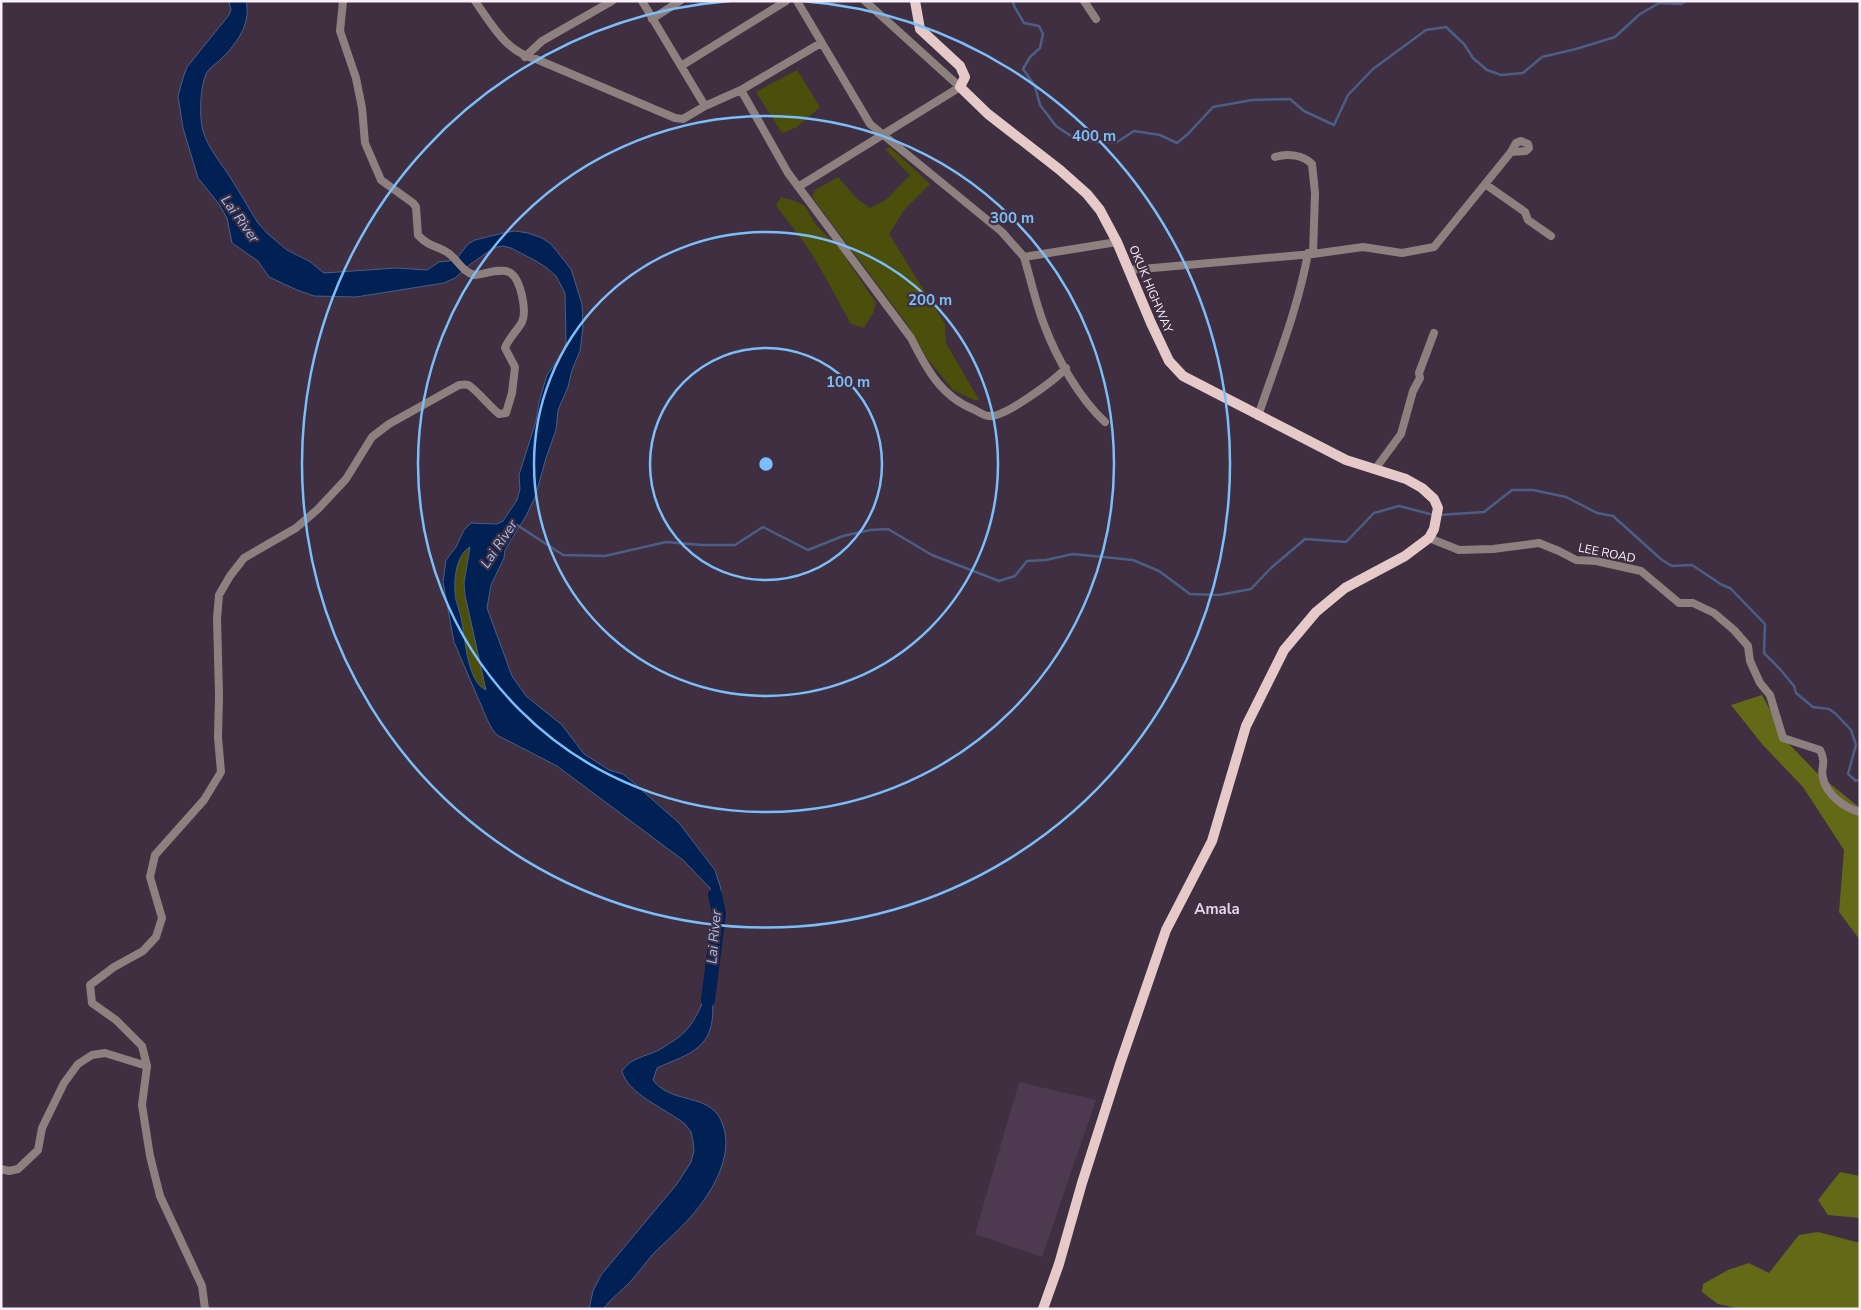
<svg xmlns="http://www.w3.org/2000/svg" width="1861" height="1310" viewBox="0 0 1861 1310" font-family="'Nunito Sans',sans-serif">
<rect width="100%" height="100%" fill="#3f2f41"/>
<path fill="#4d3950" d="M1019,1082L1096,1100L1042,1257L975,1234Z"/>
<path fill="#4b4f0b" d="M797,70L820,107L797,127L782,133L756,92Z
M890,147L930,184L904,210L889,234L945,324L946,343L979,400H974L953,390L927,358L907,324L812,197L815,190L838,177L857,199L870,208L886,200L910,175L885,149Z
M781,197L795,201L805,206L816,225L839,248L876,303L873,313L864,328L851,324C840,305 830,285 819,266C807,245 791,225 776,206Z
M471,547L464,583L465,595L487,691C468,683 465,640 462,623C461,615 458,608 456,600C453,583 455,555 471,547Z"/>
<path fill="#646917" d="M1762,695L1789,744L1818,774L1860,808V940L1839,912L1844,850L1803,787L1762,744L1731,705Z
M1840,1172L1860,1176V1218L1828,1215L1818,1200Z
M1818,1232L1860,1243V1309H1742L1718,1304L1702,1292L1703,1284L1728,1270L1749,1263L1769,1273L1799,1235Z"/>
<path fill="#012054" stroke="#4b5e86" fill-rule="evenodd" d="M229,1H246C252,24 235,46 219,61C214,65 209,68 206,74C200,87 199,118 203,131C208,148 221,163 230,177C240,192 248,208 258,223L268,234L287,250L309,261L324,273L396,268L427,270L439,262L449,261L457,258L468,244L475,240L503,233L515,231L528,233L542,238L551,244L571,269L582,304L583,327L580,351L572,370L568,387L558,410L556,430L546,458L535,497L526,516L505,550L504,558L491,585L487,608L512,676L526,696L562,725L584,754L609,770L623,774L628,778L679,823L715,870L721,889L719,913L710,888L683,860L557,766L497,735L492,729L487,719L454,642L443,582L446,560L456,547L464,530L471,523L497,524L503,521L517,500L520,489L519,475L536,421L539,402L547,375L563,352L566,343L565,293L556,276L547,268L536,261L511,248L503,246L497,247L489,251L468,266L455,278L444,283L356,297L314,296L297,290L269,277L258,261L232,243L227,218L219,204L198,178L183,128L178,96L183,78L187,67L229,15L231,10ZM470,547L464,583L465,595L486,690C468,683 465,640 462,623C461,615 458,608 456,600C453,584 455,555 470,547Z
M711,982C713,1008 718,1035 693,1051C683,1058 669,1062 657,1068L653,1080C670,1103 703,1094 718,1115C740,1150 711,1195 687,1221C677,1232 665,1242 654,1253C646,1262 638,1273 630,1282C621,1291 611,1299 603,1309H589L593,1291L601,1275L677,1184L691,1162L694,1151L693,1141L691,1132L685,1124C668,1110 627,1094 622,1071C630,1058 647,1056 659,1050C666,1046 673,1041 679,1037C696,1024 703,1001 711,982Z"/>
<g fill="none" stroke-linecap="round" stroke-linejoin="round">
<path stroke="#4b5e86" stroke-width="2.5" d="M1013,1L1014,6L1024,23L1039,26L1043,34L1040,48L1030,57L1023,69L1035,86L1040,105L1056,126L1074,138L1095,142H1117L1134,131L1160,135L1177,143L1188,134L1213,107L1252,100L1290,99L1304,111L1334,125L1348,95L1373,69L1426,30L1446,27L1464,44L1473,58L1487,70L1501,75L1523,73L1542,57L1576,49L1615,37L1640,14L1659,3L1681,4L1686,1
M1439,515L1484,512L1512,490H1533L1566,497L1597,513L1613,516L1662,560L1672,566L1692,565L1722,585L1730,588L1765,624L1764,653L1779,668L1794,686L1796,693L1813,707L1829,709L1836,714L1851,730L1856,745L1848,774L1856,781L1860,779
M517,525L563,555L605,556L666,542L702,545H735L763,527L808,550L843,536L870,530L888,529L932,555L999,581L1015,576L1027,561L1046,560L1073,554L1133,560L1159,571L1190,594L1219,595L1251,589L1271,568L1305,539L1346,542L1374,513L1399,506L1434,515"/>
<path stroke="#012054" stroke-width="14" d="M708,1000L719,913L715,895"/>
<path stroke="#8e807f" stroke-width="8" d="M475,1C492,25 506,52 536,59L675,118L683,119L705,106L741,90L821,43
M642,1L705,106
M797,1L870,124L1002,232L1024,257C1031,280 1036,305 1045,327C1057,359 1080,399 1105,422
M1084,1L1096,19
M652,19L680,1
M525,57L542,41L612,1
M681,66L786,1
M741,90L788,173L911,338C926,368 941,397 975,410C979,412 984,416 989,416C1004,418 1055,380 1066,368
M1275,157C1288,153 1303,155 1312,164L1315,193L1313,254
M1485,184L1525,212L1528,220L1551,236
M798,187L960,87L865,1
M1024,257L1117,242
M1130,270L1313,254L1363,247L1402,253L1434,247L1511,152L1526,151L1529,148L1528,144L1521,141L1516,143L1511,152
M1258,416C1276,363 1298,309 1308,253
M1376,468L1401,434L1413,391L1420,378L1419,373L1434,333
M1429,538L1459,550L1493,549L1539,543L1559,551L1576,560L1596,561L1641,571L1679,603H1693L1714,613L1734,630L1748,646L1750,661L1760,683L1770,695L1783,738L1820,750C1827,764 1820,767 1823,778C1826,794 1844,808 1860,812
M147,1066L142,1105L150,1156L160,1196L202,1286L205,1309
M1,1169L9,1171L18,1169L38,1150L42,1128L64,1083L78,1064L92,1055L105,1053L147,1066L142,1046L116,1020L92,1003L90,985L114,967L143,951L156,937L162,918L150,877L155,855L204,800L221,772L218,737L219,695L217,618L219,595L230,576L244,558L296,528L318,509L346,479L372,437L389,424L459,385C462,385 465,384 468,385C474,387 491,408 499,414L506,413L512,393L515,367L505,348C508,339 517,331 522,322C527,311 521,278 509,272C500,268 485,274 475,275C461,272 457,257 445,251C434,245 428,246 418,235L416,207L413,203L381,180L365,143L362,108L356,78L340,31L343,1"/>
<path stroke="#e6cac9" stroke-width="10" d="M915,1L920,29L960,66L965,77L960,87L988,114L1060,170L1087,194L1100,210L1117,242L1151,323L1169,361L1183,376L1346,460L1406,479L1422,488L1434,499L1438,508L1434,529L1429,538L1405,556L1345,588L1316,612L1284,650L1246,726L1212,841L1166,930L1120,1064L1082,1183L1059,1264L1043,1309"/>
</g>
<g fill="none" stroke="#7bbef9" stroke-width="2.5">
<circle cx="766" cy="464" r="116"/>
<circle cx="766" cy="464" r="232"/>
<circle cx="766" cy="464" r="348"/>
<path d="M802 1A464 464 0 1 1 730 1"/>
</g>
<g text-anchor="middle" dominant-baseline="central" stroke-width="4.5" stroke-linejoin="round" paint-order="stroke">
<g font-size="12" fill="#f9effb" stroke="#3f2f41">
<text transform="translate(1151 289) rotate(67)">OKUK HIGHWAY</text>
<text transform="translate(1607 553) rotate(11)">LEE ROAD</text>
</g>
<g font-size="14" font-style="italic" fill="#a1c0f3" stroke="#3f2f41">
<text transform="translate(240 219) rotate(54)">Lai River</text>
<text transform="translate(499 544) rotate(-56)">Lai River</text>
<text transform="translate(714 937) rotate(-85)">Lai River</text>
</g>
<g font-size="15" font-weight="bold" fill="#e8d4ea" stroke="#3f2f41">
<text x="1217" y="909">Amala</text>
</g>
</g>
<circle cx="766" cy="464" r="8" fill="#7bbef9" stroke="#3f2f41" stroke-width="2.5"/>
<g font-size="15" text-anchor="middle" font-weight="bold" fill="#7bbef9" stroke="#3f2f41" stroke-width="4.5" stroke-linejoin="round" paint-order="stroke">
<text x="1094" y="141">400 m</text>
<text x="1012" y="223">300 m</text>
<text x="930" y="305">200 m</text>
<text x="848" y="387">100 m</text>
</g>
<rect width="1861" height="1310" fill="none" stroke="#f9effb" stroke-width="5"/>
</svg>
